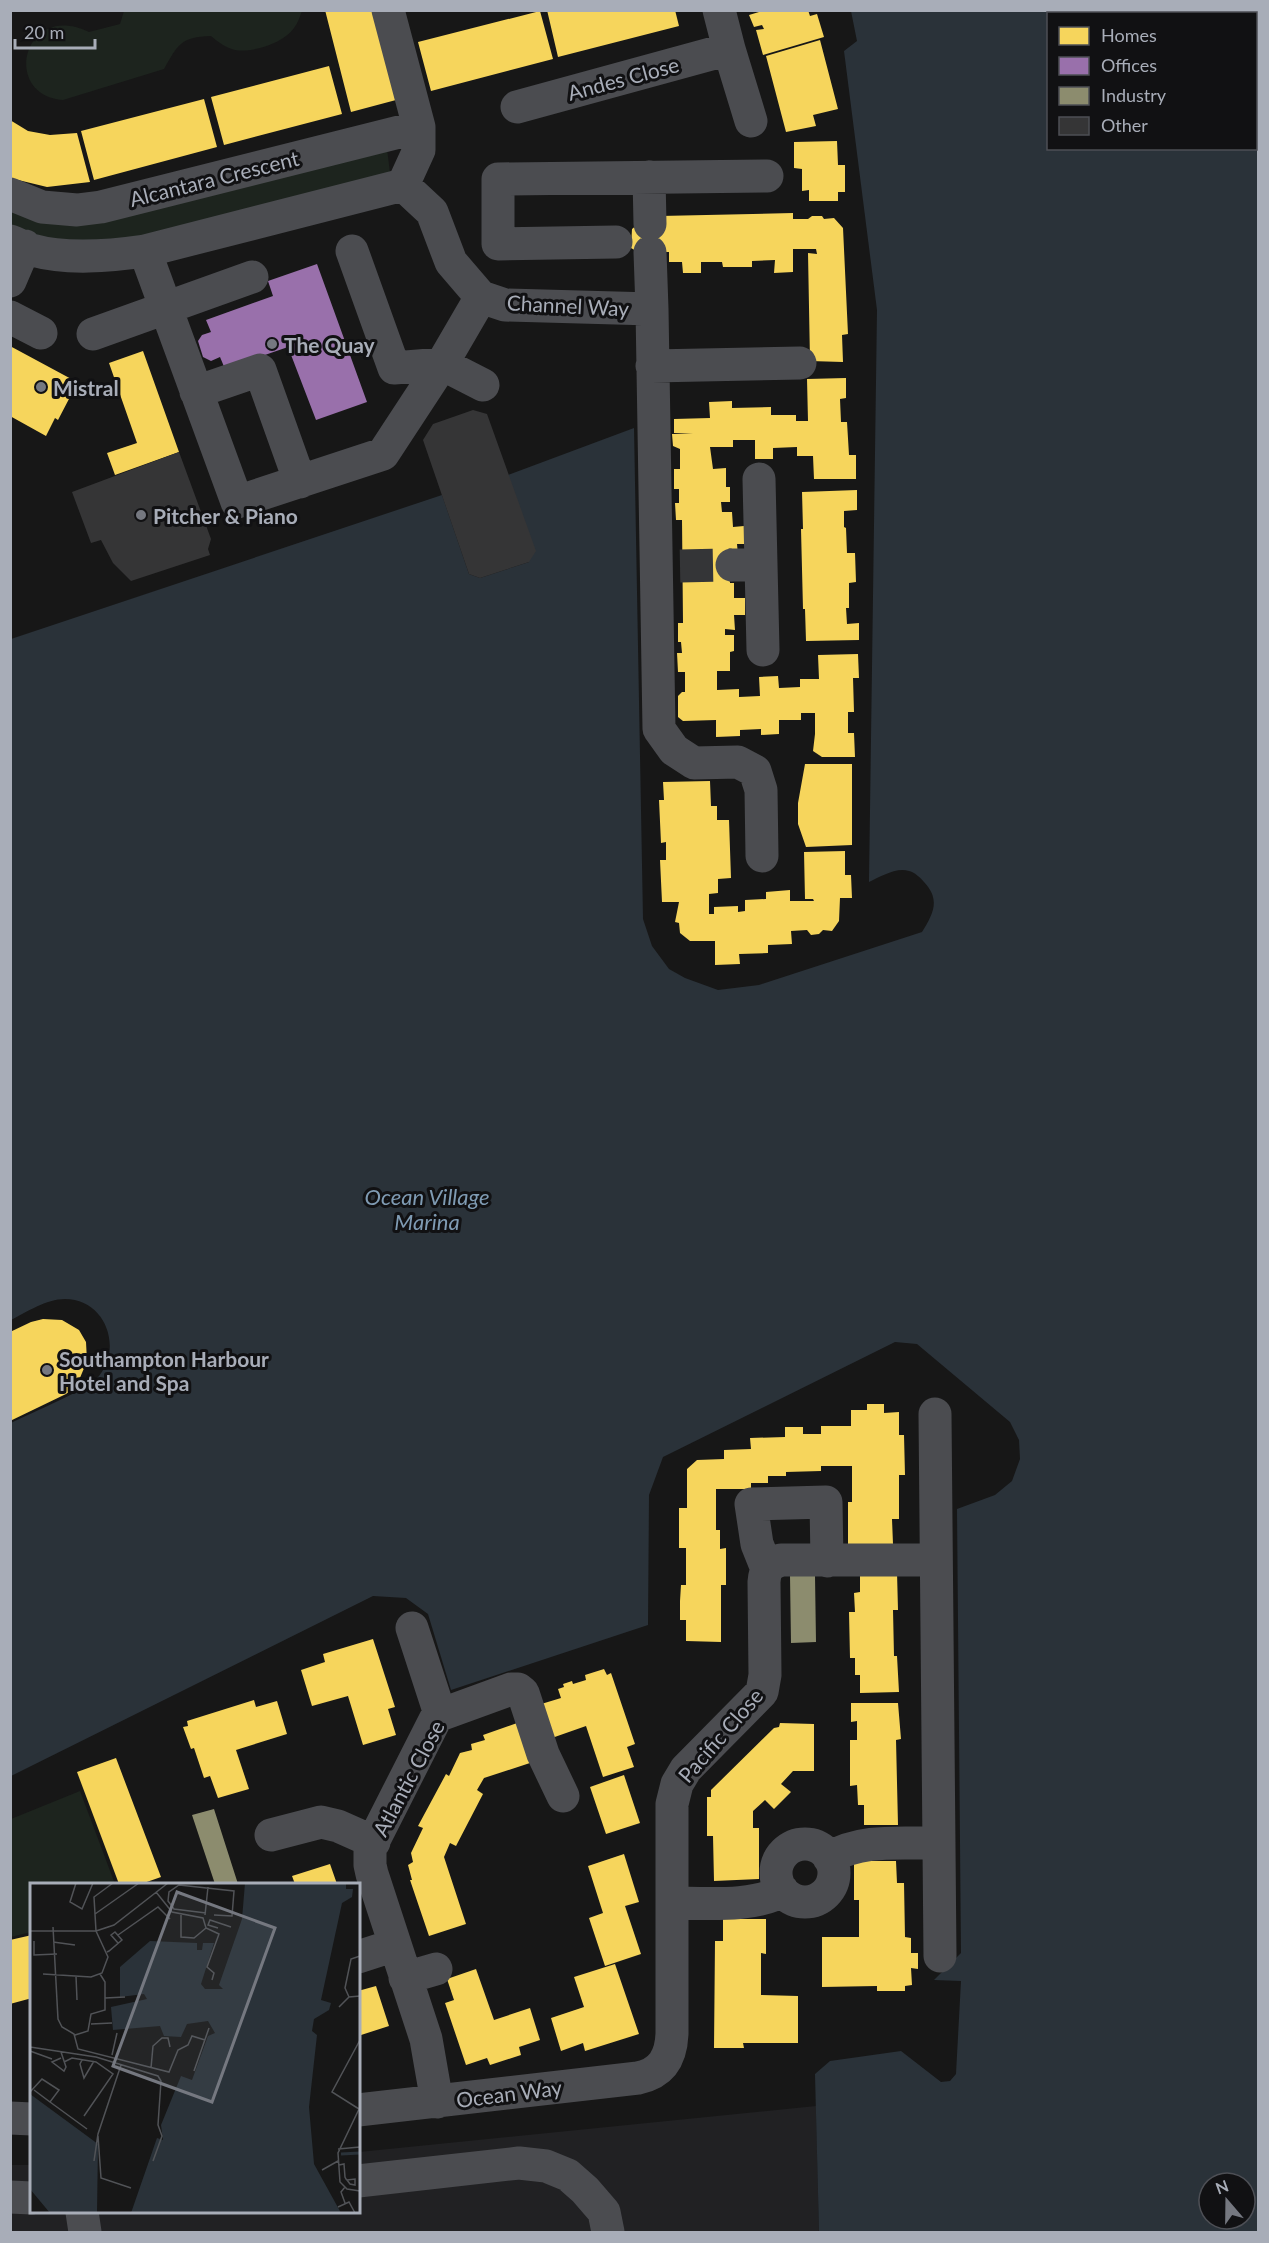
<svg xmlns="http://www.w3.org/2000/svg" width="1269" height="2243" viewBox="0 0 1269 2243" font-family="Lato,sans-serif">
<rect width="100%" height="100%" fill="#171717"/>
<path fill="#212123" d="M816,2106L819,2232H11V2165H31L32,2212H358L359,2152Z"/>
<path fill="#1d241e" d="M124,11V10L302,11C300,16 298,23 294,28C284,43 253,53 235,50C226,48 218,42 211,36C180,37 178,45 164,69L63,100C0,95 24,0 89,32L120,24Z
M386,140L390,173L132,245L19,238L11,232V199L54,215Z
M80,1791L115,1884H32L31,1932L11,1937V1819Z"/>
<path fill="#2a3239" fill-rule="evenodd" d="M851,11H1258V2232H819L815,2074L830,2061L901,2051L941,2082L950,2081L956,2074L961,1981L934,1980L961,1953L957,1509L995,1495L1012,1481L1020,1459L1019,1440L1010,1422L917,1344L895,1342L663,1457L649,1495L648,1625L451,1690L428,1614L406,1598L373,1596L11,1776V1423C30,1413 88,1390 99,1376C123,1347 105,1299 65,1299C46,1299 27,1312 11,1320V639L442,495L469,574L480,578L529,562L508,475L634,428L643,919L652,946L669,969L685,978L718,990L759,985L922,932C933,914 941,900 924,882C921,878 914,872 909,871C896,867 880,877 869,882L877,310L844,51L857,41ZM1048,14H1256V148H1048ZM1209,2183H1245V2219H1209Z"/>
<path fill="#f6d55c" d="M325,10H373L396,100L351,112Z
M547,10H675L679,26L558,57Z
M758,10H808L810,16L817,14L824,37L763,55L756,30L764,29L762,25L754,27L749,15L759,12Z
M540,11L553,59L431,91L418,42Z
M820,40L838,109L813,115L816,126L786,132L766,56Z
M329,66L342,114L224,145L211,97Z
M204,99L217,147L94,180L81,131Z
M10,120L28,131L50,135L77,133L90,182L47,187L10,178Z
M837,141L838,165H845V192H838V201H809V190L802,191V169L794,168V142Z
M793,213V219H808L812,216H822L824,219L834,218L843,228L848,334L842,335L843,362L810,361L808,253L817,254L816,249H793V272L774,273L775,260L752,261V267H723L722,262H701V273H683L682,262H669V252H638L631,248L632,229L638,224L660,216Z
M10,346L75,381L66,394L70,397L58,420L55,418L46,436L10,416Z
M143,351L179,452L115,475L107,453L137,443L109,363Z
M846,378V398L840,399L841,422H847L849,455H856V479H814L813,456H797V447L773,448V459H755V440H733V447H710L713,469L726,468V487H730V502H721L722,512H732L733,527L744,526L745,544H737L738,555H730V583H734V598H745V615H734L735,630L725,629V635H734V651L730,652V671H717V690L739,689V697L760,696L759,677L778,676L779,688L800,687V679H819L818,655L858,654L859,678H853L854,712H848V733H854L855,757H822L813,751L815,734V713H801V720H779V734L761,735V729L740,730V736L716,737V720L683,721L678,717V696L682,692H685V672H678L677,653H682L681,642H678V623H683L682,520H676L675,503H679V489H674V469H680V449L673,446L672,434H693L674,433V419L710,418L709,402L732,401V408L771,407V415H796V421H808L807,379Z
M857,490V510L844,511V527L846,528L847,553H855L856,582L849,583V608H846L847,624L859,623V640L806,641L805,609H803L801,529H803L802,492Z
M805,764H852V845L806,847L798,824V803Z
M710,781L711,806H717V820H729L731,878L718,879V893L709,894V914H714V907L738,906V912L745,911V900L766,899V892L790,890V901H814L813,899H805L804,852L845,851V875H851L852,898H840L839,921L832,931L823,930L819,934L811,935L807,930L791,931L792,944L768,945V953L739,954L740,964L715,965V941H690L680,933L679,923L675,922L679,902H662L660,860H666V842L661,843L659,800H664L663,782Z
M43,1319L62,1320L79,1330L86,1342L87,1361L77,1385L66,1394L10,1421V1332L31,1322Z
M867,1404H884V1413L899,1412V1435H904L905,1475H899V1519H892L893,1544H848V1502H852V1466H821V1471L786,1472V1476H768V1483H751V1489H716V1530H720V1549L726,1548V1585H721V1642L686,1641V1620H680V1601L681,1585H686V1548H679V1508H687V1469L697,1460L724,1459V1450L751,1449L750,1438L785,1437V1427H803V1434H821V1426H851V1410H867Z
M897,1572L898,1610H893L894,1656H897L899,1692L860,1693V1675H855V1658H850L849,1612H855L854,1593L860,1592V1573Z
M373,1639L395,1707L388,1709L396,1735L363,1745L348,1696L312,1706L301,1670L325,1662L323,1654Z
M604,1669L607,1675L611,1673L635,1744L627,1747L634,1767L603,1777L586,1726L549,1739L538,1705L561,1698L558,1689L564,1687L563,1684L572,1681L573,1684L586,1680L585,1675Z
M254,1700L256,1707L277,1701L287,1734L236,1750L249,1789L218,1798L210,1776L204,1778L194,1748L191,1749L183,1727L188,1726L187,1721Z
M851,1703H898L901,1739L896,1740L898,1825H864V1805H858L857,1785L850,1786V1740H857V1721L851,1722Z
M520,1722L533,1762L484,1778L477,1790L483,1794L456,1846L450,1843L444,1857L466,1924L429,1936L410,1880H412L408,1865L413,1862L411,1853L423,1828L418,1826L446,1774L449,1776L460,1753L472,1750L471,1744L485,1740L483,1735Z
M780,1723L814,1724V1771H793L781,1784L791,1792L774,1809L765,1800L753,1811V1828H759V1879L714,1881L713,1836H707V1797H711V1790L774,1728L779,1727Z
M116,1758L161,1877L141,1884H119L77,1772Z
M624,1775L640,1823L606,1834L590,1787Z
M624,1854L639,1902L625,1906L641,1954L605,1966L589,1918L603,1913L588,1866Z
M854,1861H896L897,1883H904L905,1937L911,1938V1953H918V1969L911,1968L912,1985L905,1986V1991H877V1986L822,1987V1937H859V1900H854Z
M330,1864L337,1884H295L292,1876Z
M723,1919H766V1954L761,1953V1995L798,1996V2043H743L744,2048H714L715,1941H723Z
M32,1935V1998L10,2004V1940Z
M615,1964L639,2034L585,2051L583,2043L561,2051L551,2018L584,2007L574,1977Z
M476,1969L494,2020L530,2008L540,2040L519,2047L521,2055L490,2065L487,2058L466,2065L445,2003L454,2000L447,1979Z
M376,1986L389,2026L358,2036V1991Z"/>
<path fill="#9970ab" d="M317,264L367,402L316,420L288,347L225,369L220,357L211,361L203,357L198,341L202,335L211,332L206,320L273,296L268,281Z"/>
<path fill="#8c8c6e" d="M790,1576H815L816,1642L791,1643Z
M214,1809L238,1884H215L192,1815Z"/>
<path fill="#353536" d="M473,410L487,414L536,551L529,562L480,578L469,574L423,440L433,424Z
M179,452L211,539L208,549L210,555L131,581L113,563L101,540L91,543L72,492Z"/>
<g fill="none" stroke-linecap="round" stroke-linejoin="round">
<path stroke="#343537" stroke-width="33" stroke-dasharray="33 16" stroke-linecap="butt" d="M680,566L732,565"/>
<path stroke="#4b4c50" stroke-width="33" d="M388,10L419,127V150L403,185
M729,49L751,121
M517,107L729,49L719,10
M649,177L650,224
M10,194L42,207L77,210L101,207L419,127
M10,241C18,244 25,248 32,250C67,260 110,256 145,251L403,185L432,212L451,262L481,297L505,305L652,309L659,729L674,750L694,763L738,762L755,771L761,790L762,856
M616,242L498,244V179L767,176
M145,251L237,502L383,454L442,364L481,297
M352,251L394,368L442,364L483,385
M650,252L652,309
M10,281L25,246
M10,317L41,333
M93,334L252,277
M652,366L800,363
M196,392L260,370L300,482
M759,479L763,650
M732,565H761
M935,1414L940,1956
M767,1569L757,1544L751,1504L826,1502L827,1561
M412,1628L440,1714
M271,1835L321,1822L338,1826L374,1842
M776 1873a29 29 0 1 1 58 0a29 29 0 1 1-58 0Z
M829,1858C863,1838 901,1844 939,1843
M672,1903C702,1903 758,1908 782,1890
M358,1957L395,1945
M405,1978L436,1969
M437,2102L426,2039L372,1874L370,1865V1848L437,1716L511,1689H518L523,1693L543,1754L563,1796
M358,2110L638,2078C662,2073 671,2057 672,2034V1804L677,1784L686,1769L762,1692L765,1675L764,1582C765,1569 769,1564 781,1560H936
M10,2118L32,2119
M358,2181L519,2163L546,2166L568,2175L585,2190L604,2212L608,2232
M10,2197L32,2198
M82,2212L85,2232"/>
</g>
<g fill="#757880" stroke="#111113" stroke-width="2">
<circle cx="272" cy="344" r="6"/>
<circle cx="41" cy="387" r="6"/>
<circle cx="141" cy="515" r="6"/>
<circle cx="47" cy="1370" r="6"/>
</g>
<g text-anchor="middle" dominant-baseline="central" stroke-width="6" stroke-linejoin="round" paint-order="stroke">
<g font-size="21" fill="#a8adb8" stroke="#111113">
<text transform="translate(623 78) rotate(-15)">Andes Close</text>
<text transform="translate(214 178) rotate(-14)">Alcantara Crescent</text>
<text transform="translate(568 305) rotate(3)">Channel Way</text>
<text transform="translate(720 1735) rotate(-49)">Pacific Close</text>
<text transform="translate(408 1778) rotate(-62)">Atlantic Close</text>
<text transform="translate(509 2093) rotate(-7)">Ocean Way</text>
</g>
<g font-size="21" font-weight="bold" fill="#a8adb8" stroke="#111113" text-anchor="start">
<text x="284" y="344">The Quay</text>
<text x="53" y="387">Mistral</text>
<text x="153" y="515">Pitcher &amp; Piano</text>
<text x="59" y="1358">Southampton Harbour<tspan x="59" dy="24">Hotel and Spa</tspan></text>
</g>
<g font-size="22" font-style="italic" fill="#7f9bb3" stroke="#111113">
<text x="427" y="1196">Ocean Village<tspan x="427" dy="25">Marina</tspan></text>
</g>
</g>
<g transform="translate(30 1883)">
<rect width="330" height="330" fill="#171717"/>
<path d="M215,0H316V6H323L322,14L312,20L291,117L301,120L299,127L284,136L282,148L287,152L279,224L284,281L311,330H101L127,255L133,257L131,242L151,193L162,197L178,153L185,150L178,138L157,141L151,154L134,153L130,143L83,147L81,124L117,116L114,111L90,114V84L120,58L167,60V67H172L173,60H184L171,101L175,106H193L189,102L212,36ZM0,211L68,261L67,330H20L0,306Z" fill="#2a3239"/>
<path fill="none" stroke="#2a3239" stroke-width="3" d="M311,271L330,270"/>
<path fill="none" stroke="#515357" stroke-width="1.5" d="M46,0L40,19L52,26L63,0M126,9L142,29L173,35L176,45L189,51L177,84L184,90L182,97M176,30L144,26L138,18L139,9L149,2L204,8L202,33L184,32M65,31L109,0M151,32V54L164,55L176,45M175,32L178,4M23,44L28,136L32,144L44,151L48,166L139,189L148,167L158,162L162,153L175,157M188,45L178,42L180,37L201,44M0,48H66L64,14L83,0M88,52L128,24L140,36M4,58V72L27,71M23,59L45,62M77,69L79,68L92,57L85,49L81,52L88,60M13,91L61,94L72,90L78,74L66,48L84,42L138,0M46,93L47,117M319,114L315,105L321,76L330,73M75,115L95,114M309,124L319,114L330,113M61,141L82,140M45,152L58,148L61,131L75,127V99L70,91M0,164L66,174L128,193L131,198L128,242L132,253L123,278M0,168L22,176M82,172L87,150M31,175L22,179L34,188L36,184L31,169M52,177L50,181L54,195L64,178M34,179L42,175L66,179L83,191L54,233M121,185L123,163L132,155H138L140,164M164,188L179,145M0,209L12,196L29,207L20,219L4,207M20,219L57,246M330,224L308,270L310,299L317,306L330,308M329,226L302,209L330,157M68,253L71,295L101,305M308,266L330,264M64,278L68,251L91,182M309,282L314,281L315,294L316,296L317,297L320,301L325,302V296L317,297M292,287L308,278M315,304L311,309L315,320M308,324L319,319L325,330"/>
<path fill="#757880" fill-opacity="0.15" stroke="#757880" stroke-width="3" d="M147,9L245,45L182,219L83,183Z"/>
<rect width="330" height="330" fill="none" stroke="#a8adb8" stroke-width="3"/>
</g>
<rect width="1269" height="2243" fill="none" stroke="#a8adb8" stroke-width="24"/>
<rect x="1047" y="12" width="210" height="138" fill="#111113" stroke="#4d4f55" stroke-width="1.5"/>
<rect x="1059" y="27" width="30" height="18" fill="#f6d55c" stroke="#4d4f55" stroke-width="1.5"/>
<text x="1101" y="42" font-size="18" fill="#a8adb8">Homes</text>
<rect x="1059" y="57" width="30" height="18" fill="#9970ab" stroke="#4d4f55" stroke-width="1.5"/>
<text x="1101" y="72" font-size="18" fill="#a8adb8">Offices</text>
<rect x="1059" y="87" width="30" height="18" fill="#8c8c6e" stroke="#4d4f55" stroke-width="1.5"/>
<text x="1101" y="102" font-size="18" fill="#a8adb8">Industry</text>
<rect x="1059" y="117" width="30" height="18" fill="#353536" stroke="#4d4f55" stroke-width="1.5"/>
<text x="1101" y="132" font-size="18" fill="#a8adb8">Other</text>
<g transform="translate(1227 2201) rotate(340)"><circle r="28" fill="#111113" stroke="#4d4f55" stroke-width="1.5"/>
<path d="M0-4.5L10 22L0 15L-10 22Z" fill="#757880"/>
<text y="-9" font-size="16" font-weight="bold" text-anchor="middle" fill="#a8adb8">N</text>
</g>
<path d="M15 39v9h80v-9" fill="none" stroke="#a8adb8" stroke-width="3"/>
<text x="24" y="39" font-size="18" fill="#a8adb8" stroke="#111113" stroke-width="4.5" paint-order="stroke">20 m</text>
</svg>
